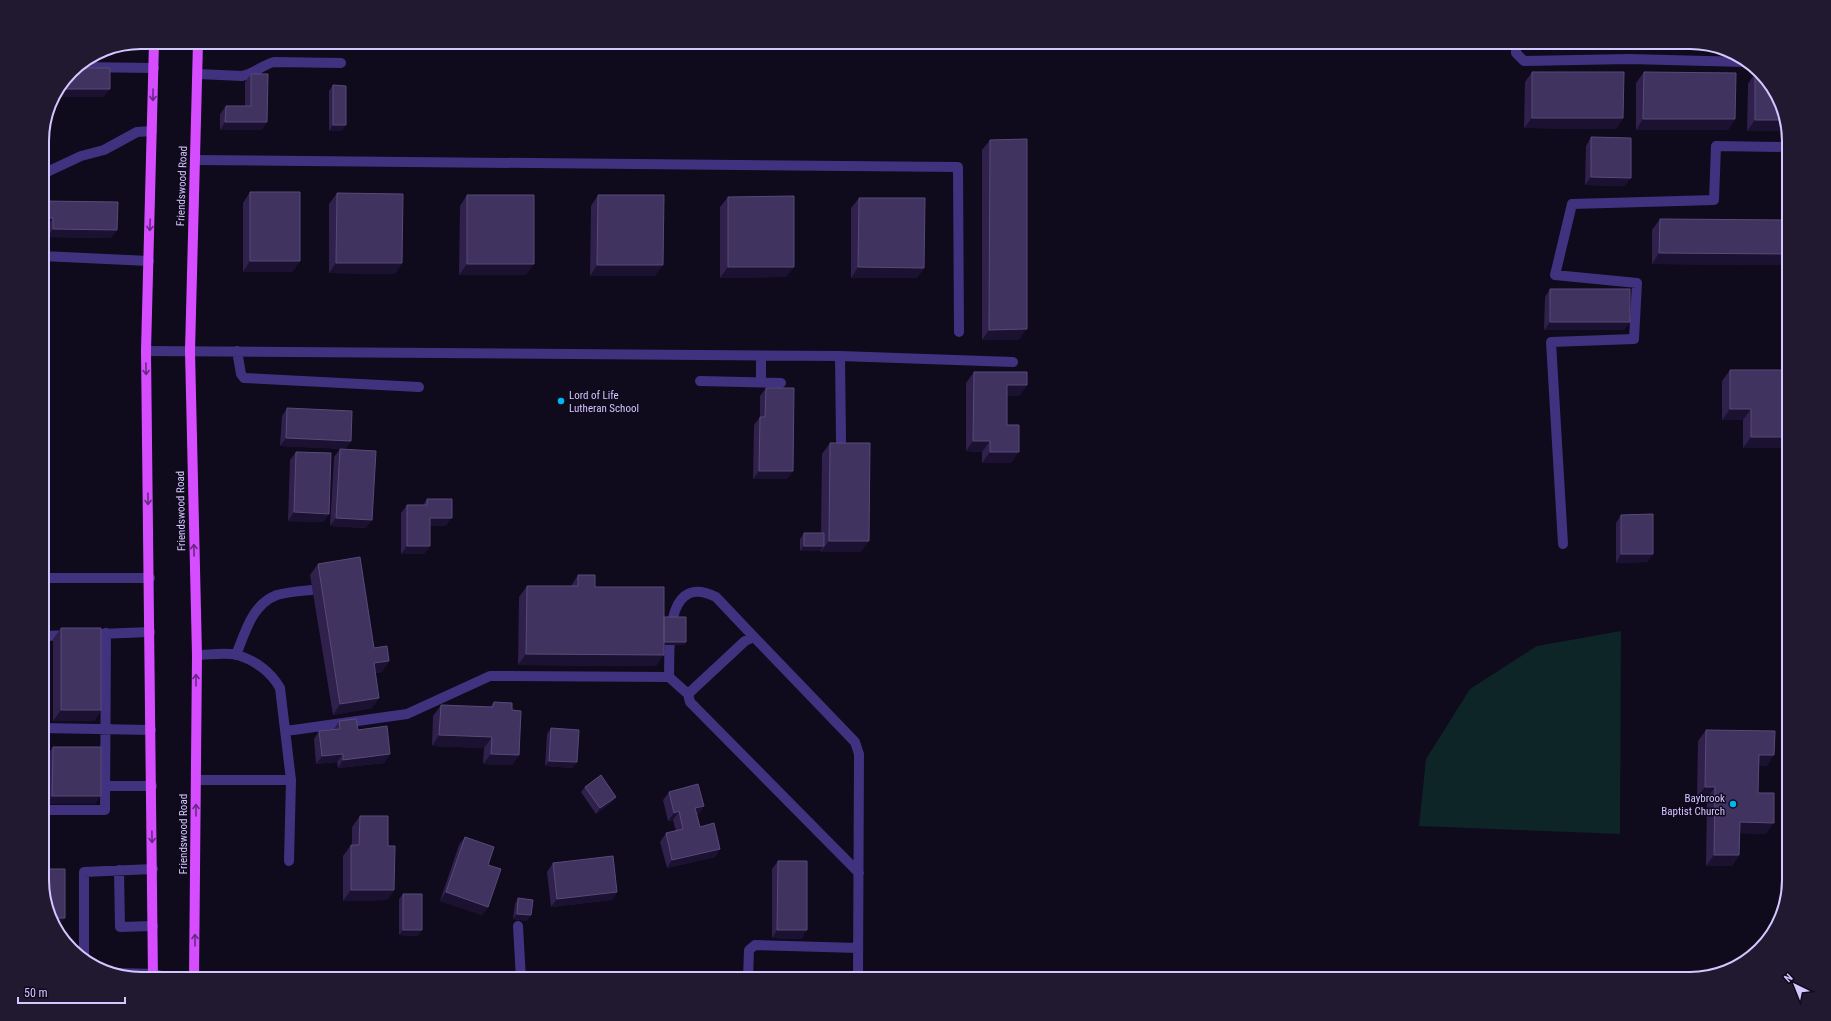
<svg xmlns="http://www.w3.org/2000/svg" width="1831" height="1021" viewBox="0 0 1831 1021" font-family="'Roboto Condensed',sans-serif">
<rect width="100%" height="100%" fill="#100a1d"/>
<path fill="#0d2527" d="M1621,631L1620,834L1419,826L1426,759L1470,689L1537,646Z"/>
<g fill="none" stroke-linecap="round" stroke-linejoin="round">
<path stroke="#40327f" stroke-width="10" d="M1516,42V53L1524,61L1629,59L1746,62
M77,67L154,68
M198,74L242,76C254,74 262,65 274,62L341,63
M195,160L958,167L959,332
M42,176L47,172L81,156L104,150L137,132L152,131
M42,256L149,261
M146,351L840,356L1013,362
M237,351L241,374L244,378L419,387
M761,356V382
M840,356L841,441
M700,381L781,383
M1563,544L1551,342L1634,339L1637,283L1555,275L1572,204L1714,200L1716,146L1789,147
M42,578H150
M42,626H44V636L68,635
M100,634L150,632
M197,655C209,655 225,652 237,655C255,660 271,672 280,688L291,780L289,861
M236,655C245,633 252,604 277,595C288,592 301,591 311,590
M669,677C670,648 664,571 716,597L754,637
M42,728L151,730
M286,731L407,714L490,676L669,677L688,694
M196,780H291
M106,786H152
M42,810H105L106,633
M119,870L120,927L153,926
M518,926L521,979
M84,959V872L153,869
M119,973L154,974L175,979
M748,979L749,950L755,945L858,948
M858,979L859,754L855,742L754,637L745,641L688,694L690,702L859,873"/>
<path stroke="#d54dff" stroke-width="10" d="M153,979L146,351L154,42
M194,979L197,655L190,351L198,42"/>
</g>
<path fill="#2f214c" d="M1532,72L1623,118L1616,129L1524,128L1525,82Z
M1644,72L1735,119L1728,130H1636V83Z
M1755,73L1787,131H1747L1748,84Z
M251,74L262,130H220V114L226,106H245V82Z
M333,85L342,131H329V91Z
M1591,137L1625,186L1585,185L1586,146Z
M990,140L1019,340H982V150Z
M250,192L300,261L292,272H243V203Z
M337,193L402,263L395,274L329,273V204Z
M467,195L526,275H459L460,206Z
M598,195L655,276H590L591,206Z
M728,197L794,267L786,277L720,278V207Z
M859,198L924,268L917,278H851V208Z
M42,201L117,230L111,238L47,237V226Z
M1660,219L1789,220V265L1652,264V230Z
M1550,289L1630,322L1624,330H1544L1545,297Z
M1730,370H1789V448H1743V420H1722V381Z
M974,372L1027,385L1019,396H1007V425L1011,463H982V452L966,451V383Z
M766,388L787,479H753L754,425L760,417V396Z
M287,408L351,441L345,449L280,446L282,416Z
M830,443L861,552H821V550L820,551H800V539L804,533H821L822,454Z
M340,449L366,528L330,526L334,457Z
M296,452L324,522L288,521L290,460Z
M427,499L446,526H430V546L424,554H401V513L407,505H423Z
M1621,515L1648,562L1616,563V523Z
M318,564L374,648L389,661L382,672L375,673L379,698L372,708L333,715L310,575Z
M578,575L595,587L664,617L686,642L684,645H664L656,666L518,665L519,597L527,586H571Z
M61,628L101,710L94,721H53V639Z
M494,702L512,710L519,755L512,765L483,764L484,748L432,746L433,716L441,705L490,707Z
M339,721L358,730L390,754L384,763L338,768L337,762L316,764L314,739L319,731L334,729Z
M551,728L573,768L545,766L547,734Z
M1706,730L1767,766L1759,765L1758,793L1766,834L1740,833L1739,855L1732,866H1706L1707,798L1697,797L1698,741Z
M53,747L95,804H47V755Z
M585,787L616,797L612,802L596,814L581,792Z
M669,792L704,806L698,815H697L700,827L720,849L715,857L667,868L660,842L666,833L676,831L673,820L668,821L663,800Z
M360,816L388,846L394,890L387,900L343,901V856L351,845H352V827Z
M465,837L488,865V907L482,915L440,901L459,845Z
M778,861L807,930L801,939L772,938V869Z
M553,863L617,892L612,900L551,907L547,872Z
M403,894L418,936L399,935V899Z
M518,898L527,921L513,919L515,904Z"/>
<path fill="#1b1131" d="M59,89H110L104,97H54Z
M1532,118H1623L1616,129L1524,128Z
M1643,119H1735L1728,130H1636Z
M1755,120H1784L1787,131H1747Z
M225,122H267L262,130H220Z
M333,125H346L342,131H329Z
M1591,177L1631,178L1625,186L1585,185Z
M42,218H53L47,226H42Z
M53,229L117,230L111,238L47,237Z
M1659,253L1789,254V265L1652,264Z
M250,261H300L292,272H243Z
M336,263H402L395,274L329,273Z
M467,264H534L526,275H459Z
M597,265H663L655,276H590Z
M728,267H794L786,277L720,278Z
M858,267L924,268L917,278H851Z
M1550,322H1630L1624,330H1544Z
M1027,329L1019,340H982L989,330Z
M1007,385H1027L1019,396H1000Z
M1730,409H1751L1743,420H1722Z
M1751,437H1789V448H1743Z
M286,438L351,441L345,449L280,446Z
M973,441H990L982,452L966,451Z
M990,452H1019L1011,463H982Z
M759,471H793L787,479H753Z
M294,512L329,514L324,522L288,521Z
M336,518L372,520L366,528L330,526Z
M430,518H452L446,526H424Z
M829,541H869L861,552H821Z
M407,546H430L424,554H401Z
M804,546H824L820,551H800Z
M1621,554H1653L1648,562L1616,563Z
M658,642H686L684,645H656Z
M526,654L664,655L656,666L518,665Z
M389,661L382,672L366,674L374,663Z
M379,698L372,708L333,715L340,704Z
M61,710H101L94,721H53Z
M439,735L492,737L484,748L432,746Z
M343,754L337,762L316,764L322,756Z
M390,754L384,763L338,768L343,760Z
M491,754L519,755L512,765L483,764Z
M1759,755H1774L1767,766L1752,765Z
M549,761L577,762L573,768L545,766Z
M1705,787H1715L1707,798L1697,797Z
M52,796H101L95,804H47Z
M616,797L612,802L596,814L600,808Z
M704,806L698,815L690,817L695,808Z
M679,811L673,820L668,821L674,813Z
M1740,822L1774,823L1766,834L1732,833Z
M720,849L715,857L667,868L672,860Z
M1714,855H1739L1732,866H1706Z
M351,890H394L387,900L343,901Z
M446,892L488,907L482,915L440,901Z
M617,892L612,900L551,907L557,899Z
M517,914L531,915L527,921L513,919Z
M53,918H65L59,926H56Z
M403,930H422L418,936L399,935Z
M777,930H807L801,939L772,938Z"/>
<path fill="#413360" stroke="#584a79" d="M76,68H110V89H59L71,71Z
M1532,72H1624L1623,118H1532Z
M1644,72L1736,73L1735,119H1643Z
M1755,73H1758L1772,86L1784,120H1755Z
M251,74H268L267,122H225L226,106H251Z
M333,85L346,86V125H333Z
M1591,137L1631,138V178L1591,177Z
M1027,139V329L989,330L990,140Z
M250,192H300V261H250Z
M337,193L403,194L402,263H336Z
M467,195H534V264H467Z
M598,195H664L663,265H597Z
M794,196V267H728V197Z
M859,198H925L924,268L858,267Z
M42,201L118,202L117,230L53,229V218H42Z
M1660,219L1789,220V254L1659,253Z
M1550,289H1630V322H1550Z
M1730,370H1789V437H1751V409H1730Z
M974,372H1027V385H1007V425H1019V452H990V441H973Z
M766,388H794L793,471H759L760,417H765Z
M287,408L352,411L351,441L286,438Z
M830,443H870L869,541H829Z
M340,449L376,451L372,520L336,518Z
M296,452L331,453L329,514L294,512Z
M427,499H452V518H430V546H407V505H427Z
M1653,514V554H1621V515Z
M804,533H824V546H804Z
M360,557L374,648L387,646L389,661L374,663L379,698L340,704L318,564Z
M578,575H595V587H664V655L526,654L527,586H578Z
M664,617H686V642H664Z
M61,628H101V710H61Z
M494,702L512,703V710L521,711L519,755L491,754L492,737L439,735L441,705L493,707Z
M356,719L358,730L387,726L390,754L343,760V754L322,756L319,731L340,729L339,721Z
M551,728L579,730L577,762L549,761Z
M1706,730L1775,731L1774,755H1759L1758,793H1774V823L1740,822L1739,855H1714L1715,787H1705Z
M53,747H101V796H52Z
M601,775L616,797L600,808L585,787Z
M698,784L704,806L695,808L700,827L714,823L720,849L672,860L666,833L683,829L679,811L674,813L669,792Z
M360,816H388V846H395L394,890H351V845H359Z
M465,837L494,847L488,865L501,869L488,907L446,892Z
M613,856L617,892L557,899L553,863Z
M778,861H807V930H777Z
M42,869H65V918H53L42,886Z
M403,894H422V930H403Z
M518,898L533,900L531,915L517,914Z"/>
<defs><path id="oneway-shaft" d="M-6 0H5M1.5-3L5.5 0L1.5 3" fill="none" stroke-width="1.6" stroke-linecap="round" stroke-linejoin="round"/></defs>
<g stroke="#692883">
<use href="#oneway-shaft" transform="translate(153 95) rotate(91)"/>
<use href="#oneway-shaft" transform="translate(150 225) rotate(92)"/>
<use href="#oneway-shaft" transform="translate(146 369) rotate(89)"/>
<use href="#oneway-shaft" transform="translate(148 499) rotate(89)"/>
<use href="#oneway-shaft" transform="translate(194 550) rotate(-91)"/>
<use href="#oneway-shaft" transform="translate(196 680) rotate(-90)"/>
<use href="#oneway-shaft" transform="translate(196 810) rotate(-90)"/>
<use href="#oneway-shaft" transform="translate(152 837) rotate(89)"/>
<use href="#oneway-shaft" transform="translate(195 940) rotate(-90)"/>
</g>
<g fill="#00b8f1" stroke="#100a1d" stroke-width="1.5">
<circle cx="561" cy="401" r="4"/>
<circle cx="1733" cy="804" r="4"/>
</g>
<g text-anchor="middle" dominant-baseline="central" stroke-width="3" stroke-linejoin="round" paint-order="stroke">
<g font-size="11" fill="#d4c6ff" stroke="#100a1d">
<text transform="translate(182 186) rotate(-88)">Friendswood Road</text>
<text transform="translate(181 511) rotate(-91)">Friendswood Road</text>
<text transform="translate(183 834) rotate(-90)">Friendswood Road</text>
</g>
<g font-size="11" fill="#d4c6ff" stroke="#100a1d" text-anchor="start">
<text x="569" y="395">Lord of Life<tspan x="569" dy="13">Lutheran School</tspan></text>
<text x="1725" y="798" text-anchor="end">Baybrook<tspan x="1725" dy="13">Baptist Church</tspan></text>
</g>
</g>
<path d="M0 0H1831V1021H0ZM141 49H1690A92 92 0 0 1 1782 141V880A92 92 0 0 1 1690 972H141A92 92 0 0 1 49 880V141A92 92 0 0 1 141 49Z" fill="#20192f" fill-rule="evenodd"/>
<path fill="none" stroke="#d4c6ff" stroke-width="2" d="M141 49H1690A92 92 0 0 1 1782 141V880A92 92 0 0 1 1690 972H141A92 92 0 0 1 49 880V141A92 92 0 0 1 141 49Z"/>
<g transform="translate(1795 985) rotate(317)" stroke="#100a1d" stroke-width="3" paint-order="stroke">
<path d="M0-3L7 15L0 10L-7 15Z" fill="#d4c6ff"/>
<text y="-6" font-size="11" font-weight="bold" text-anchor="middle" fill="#d4c6ff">N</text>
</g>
<path d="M18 997v6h107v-6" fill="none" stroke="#d4c6ff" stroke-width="2"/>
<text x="24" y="997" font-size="12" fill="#d4c6ff" stroke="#100a1d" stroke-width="3" paint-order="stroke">50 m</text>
</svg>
